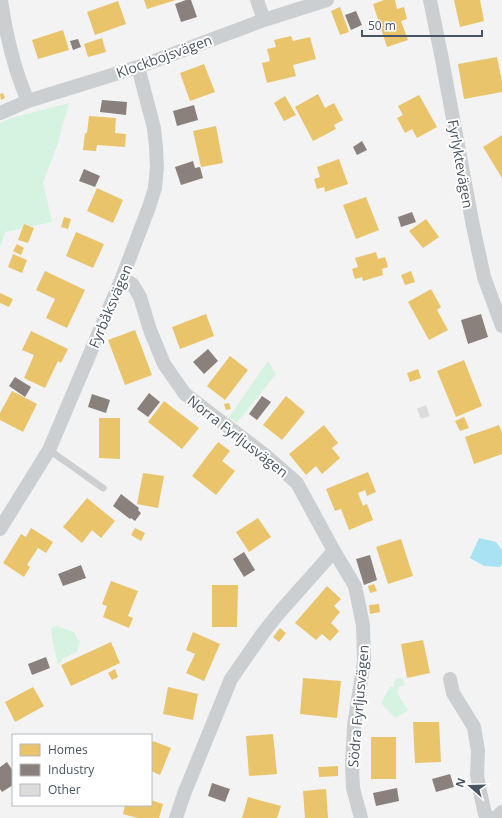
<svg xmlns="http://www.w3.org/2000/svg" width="502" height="818" viewBox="0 0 502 818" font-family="'Open Sans',sans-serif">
<rect width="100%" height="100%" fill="#f3f3f3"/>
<path fill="#d6f3e2" d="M69,103L57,146L43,182L52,222L5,232L0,249V123L11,118Z
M268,361L276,374L237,423L229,417Z
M56,626L74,632L78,641L80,640L77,652L62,659V662L58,664L53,643L51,629V628Z
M397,678H402L404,681V686H400L397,693L408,710L404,713L395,718L381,703L390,687L391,686L394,688V682Z"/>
<path fill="#a9e2f3" d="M479,538L496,542L502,550V564L500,567L484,566L470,558Z"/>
<path fill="#e9c46a" d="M144,0H176L147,9Z
M384,0H395L397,9L404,7L407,19L401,21L408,40L387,47L373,4Z
M454,0H480L484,21L460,27Z
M118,1L126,24L95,35L87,12Z
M340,7L349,32L340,35L331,11Z
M63,30L69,50L38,59L32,40Z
M291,36L293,41L310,37L316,59L293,65L296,76L267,83L262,63L270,61L267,49L276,47L274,40Z
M102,38L106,52L88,57L84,44Z
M497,57L502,82V92L464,99L458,64Z
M204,64L215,92L190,101L180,73Z
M3,93L5,98L1,100L0,94Z
M318,94L325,108L334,103L343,120L334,125L336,129L313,141L295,107Z
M419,95L437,127L417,138L412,129L405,133L397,118L403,115L398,106Z
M285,96L296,115L284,121L274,103Z
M89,116L116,118L115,133L126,134L125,147L97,145L96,151L83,150L85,133H87Z
M216,126L223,163L201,167L193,131Z
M502,135V178L483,147Z
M339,159L348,184L325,192L324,187L317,189L314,179L320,177L317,167Z
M97,188L123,200L113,223L87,211Z
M366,197L379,230L356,239L343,205Z
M64,217L71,219L68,229L61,227Z
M426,219L439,237L423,248L409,231Z
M24,224L34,228L28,243L18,240Z
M76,232L104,244L93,268L66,256Z
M17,244L24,248L21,255L13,251Z
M376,252L378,259L385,257L388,267L382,269L383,275L363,281L362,277L355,279L352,269L358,267L355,258Z
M13,254L27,260L22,273L8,267Z
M45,271L85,290L67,328L46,318L55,299L36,290Z
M411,271L415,282L405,285L401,275Z
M431,289L441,307L437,310L448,330L429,340L408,302Z
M0,293L13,299L9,307L0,303Z
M206,314L214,336L180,349L172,327Z
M135,330L152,375L125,385L108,340Z
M31,331L68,349L61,363L58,361L45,388L24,378L34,355L22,350Z
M230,356L248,370L225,400L207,386Z
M464,360L482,406L456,417L437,371Z
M418,369L421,378L410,382L407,373Z
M12,391L37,404L23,432L0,420V413Z
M286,396L305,412L282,440L263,425Z
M164,401L199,428L182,449L148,422Z
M229,403L231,409L226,410L224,404Z
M464,417L469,428L460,431L455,421Z
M99,418H120V459L99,458Z
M324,425L338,443L332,448L340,458L322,474L316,466L306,475L289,454Z
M499,425L502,433V454L474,464L465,437Z
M218,442L230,451L222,461L235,471L216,495L192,476Z
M368,472L376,492L367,496L365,490L358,493L363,506L367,504L373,520L349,530L341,509L335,511L326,489Z
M143,473L164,476L158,508L137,504Z
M87,498L115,521L101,538L92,530L82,543L63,527Z
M258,518L271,537L249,552L236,532Z
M31,528L53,542L46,553L38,548L27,565L30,567L24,577L3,563L21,534L26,537Z
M135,528L145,533L141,541L131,535Z
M401,539L413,576L388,584L376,547Z
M111,581L138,591L128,616L133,618L129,628L103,617L107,606L102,604Z
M374,584L377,591L370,593L368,586Z
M212,585H238L237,627H212Z
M327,586L341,599L334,606L340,612L331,623L339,631L330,641L322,634L316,640L295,623Z
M379,604L380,612L370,614L369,605Z
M280,628L286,633L279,642L273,637Z
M193,632L220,644L204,681L186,673L195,654L186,650Z
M423,640L430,673L407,678L401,644Z
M111,642L120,663L71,686L61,665Z
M115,669L118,677L112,680L108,673Z
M303,678L341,681L337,718L300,714Z
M33,687L44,706L15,722L5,702Z
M168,687L198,694L193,720L163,714Z
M413,722H439L441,762L415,763Z
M273,734L277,774L249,776L246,736Z
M371,737H396V779H371Z
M153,741L171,748L160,775L151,771V746Z
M338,766V776L319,777L318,767Z
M326,789L328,818H305L303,791Z
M248,797L281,806L277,818H242Z
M151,800L163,804L159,818H137L123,814L125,805H151Z"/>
<path fill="#8a817c" d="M186,0H191L197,17L181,22L175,4Z
M356,11L362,25L351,30L345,15Z
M78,39L81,47L73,50L70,41Z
M102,100L127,102L126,115L100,112Z
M194,105L198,120L177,126L173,111Z
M362,141L367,150L357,155L353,147Z
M193,161L195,168L200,167L203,178L181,185L175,167Z
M84,169L100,176L95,187L79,181Z
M412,212L416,222L401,227L398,217Z
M481,314L488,337L468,344L461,320Z
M208,349L218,361L204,374L193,362Z
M15,377L31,387L25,397L9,386Z
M149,393L160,402L148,417L137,409Z
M92,394L110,400L106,413L88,407Z
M262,396L271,402L257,420L249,414Z
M121,494L139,508L138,510L141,513L135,521L131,518L130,519L113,506Z
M244,552L255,570L244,577L233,559Z
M370,555L377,580L364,585L356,559Z
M81,565L86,578L63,586L58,574Z
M46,657L50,668L32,675L28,664Z
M7,762L13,771V785L2,792L0,789V767Z
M450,774L454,787L436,792L432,779Z
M212,783L230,789L225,802L208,796Z
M397,788L399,801L376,806L373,793Z"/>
<path fill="#dcdcdd" d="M426,405L430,416L421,419L417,409Z"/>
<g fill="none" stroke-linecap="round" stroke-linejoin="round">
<path stroke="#cccfd2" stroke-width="7" d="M49,450L103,488"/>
<path stroke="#cccfd2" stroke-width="14" d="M1,0C6,34 14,70 28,101
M257,0L264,20
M430,0L441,54L473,226L484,277L502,326
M0,113L28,101L138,67L264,20L327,0
M122,278L133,285L140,297L150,330L164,364L185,394L265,455L297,483L334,551L355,586L363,625L364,661L354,726L352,764L353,788L361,818
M0,529L49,450L122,278L149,207L155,188L157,167L156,147L154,128L138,67
M450,679L453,693L474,727L478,751L477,775L479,787L485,814L489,818
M176,818L184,794L231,679L263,633L278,614L334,551
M496,818L502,812"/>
</g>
<g text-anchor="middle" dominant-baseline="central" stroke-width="4" stroke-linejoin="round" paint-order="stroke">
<g font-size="14" fill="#485461" stroke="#fff">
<text transform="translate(164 56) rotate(-20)">Klockbojsvägen</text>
<text transform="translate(461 164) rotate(80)">Fyrlyktevägen</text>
<text transform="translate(110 306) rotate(-67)">Fyrbåksvägen</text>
<text transform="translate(238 436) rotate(38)">Norra Fyrljusvägen</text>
<text transform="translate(358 706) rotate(-85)">Södra Fyrljusvägen</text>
</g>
</g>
<rect x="12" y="734" width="140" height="72" fill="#ffffff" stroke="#b6bbc0"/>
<rect x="20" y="744" width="20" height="12" fill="#e9c46a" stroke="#b6bbc0"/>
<text x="48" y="754" font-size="12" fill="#485461">Homes</text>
<rect x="20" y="764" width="20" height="12" fill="#8a817c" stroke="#b6bbc0"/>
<text x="48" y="774" font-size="12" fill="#485461">Industry</text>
<rect x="20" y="784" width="20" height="12" fill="#dcdcdd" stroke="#b6bbc0"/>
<text x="48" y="794" font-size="12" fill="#485461">Other</text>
<g transform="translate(470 786) rotate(290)" stroke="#ffffff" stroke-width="3" paint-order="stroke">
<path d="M0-3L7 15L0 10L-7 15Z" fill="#485461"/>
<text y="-6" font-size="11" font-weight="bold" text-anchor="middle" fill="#485461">N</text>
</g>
<path d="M362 30v6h120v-6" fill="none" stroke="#485461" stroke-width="2"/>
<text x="368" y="30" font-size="12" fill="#485461" stroke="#ffffff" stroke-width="3" paint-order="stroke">50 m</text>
</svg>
